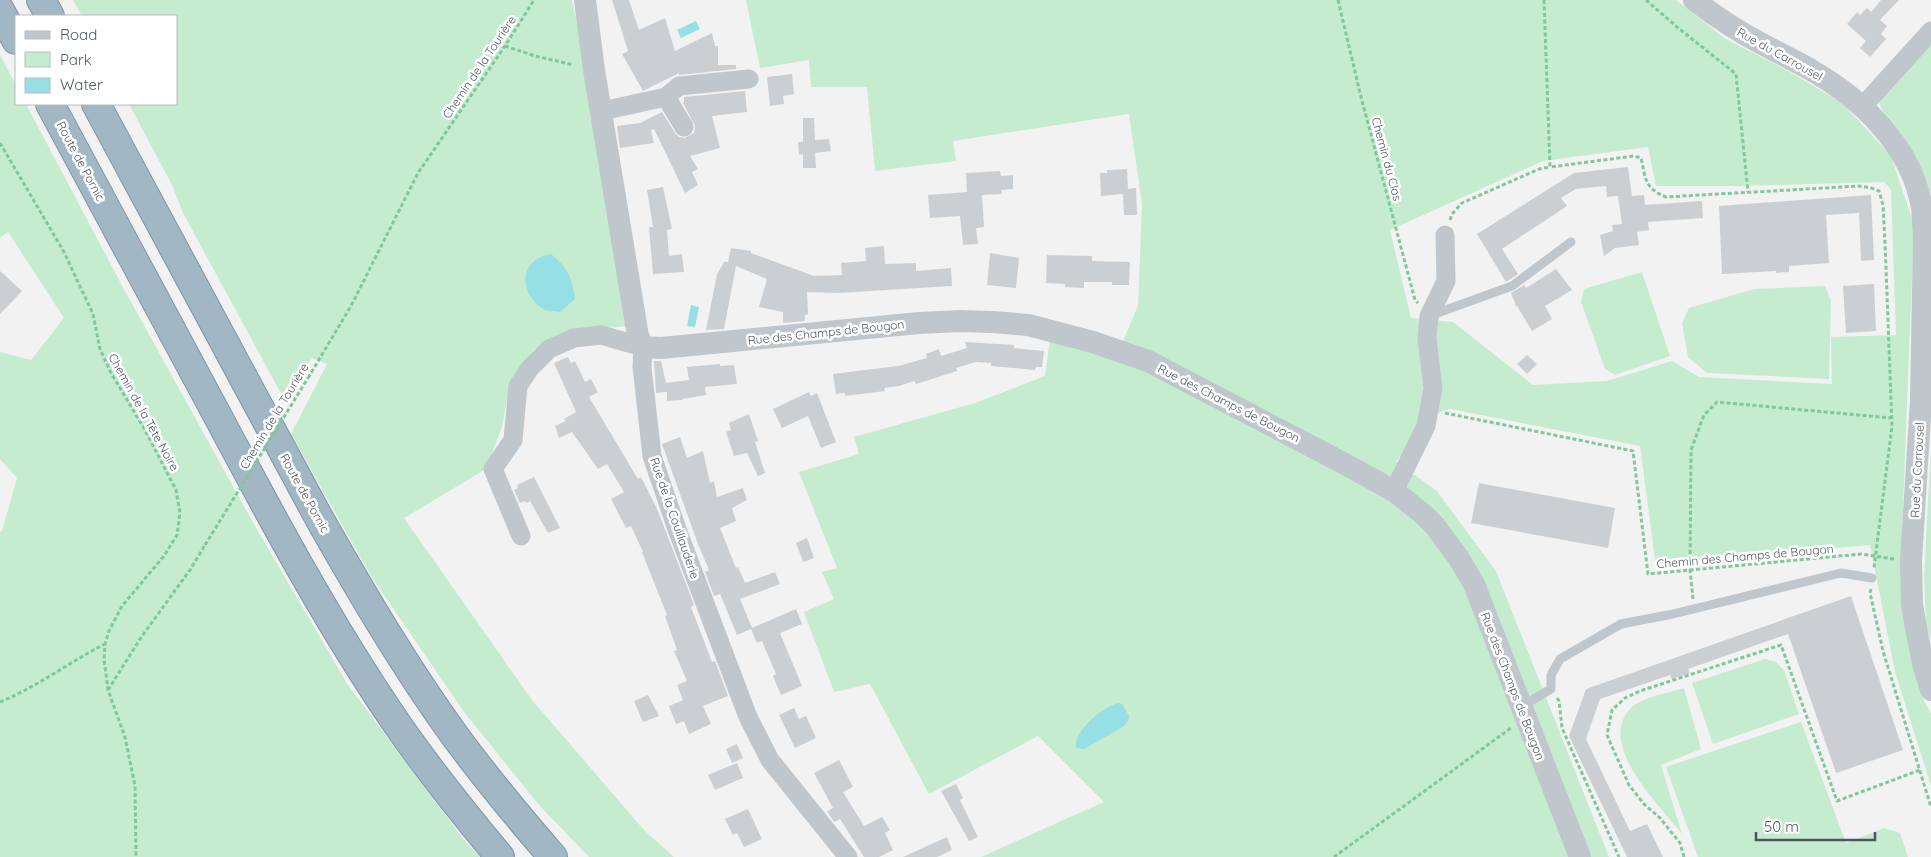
<svg xmlns="http://www.w3.org/2000/svg" width="1931" height="857" viewBox="0 0 1931 857" font-family="Quicksand,sans-serif">
<rect width="100%" height="100%" fill="#f3f2f2"/>
<path fill="#c5eccf" fill-rule="evenodd" d="M73,0H572L585,60L627,326L567,332L534,349L510,382L502,427L486,469L404,518L532,700L644,830L674,857H589L539,805L464,712L371,576L291,434L327,364L312,358L284,399L183,213L172,185L129,104H176V16H82Z
M746,0H1676L1724,38L1790,72L1842,103L1891,156L1914,225L1902,534L1908,629L1921,695L1931,714V786L1895,672L1870,545L1698,560L1656,567L1640,446L1450,409L1422,418L1408,445L1396,462L1437,491L1496,571L1609,857H981L1104,802L1038,736L929,794L870,684L834,692L804,612L834,599L822,572L837,568L799,472L859,454L854,437L975,403L1045,376L1050,339L1117,355L1138,306L1142,204L1129,114L953,141L956,161L875,171L867,87H811L809,60L760,68ZM1648,147L1656,186H1739L1884,182L1891,190L1896,335L1831,337L1832,384L1699,377L1672,361L1607,381L1533,385L1453,322L1411,318L1390,230L1543,161Z
M1931,44V193C1921,167 1909,142 1892,121C1885,113 1879,109 1879,98Z
M0,55L16,85V104H26L119,280L251,519L348,685L464,840L480,857H0V532L2,531L17,478L0,459V352L31,360L64,318L8,232L0,238Z
M1642,272L1670,356L1615,375L1605,369L1581,302L1584,289Z
M1825,286L1831,301L1829,379L1707,373L1688,357L1682,323L1689,308L1754,289Z
M1931,446V640L1926,624L1924,576Z
M1765,659L1776,662L1784,670L1799,714L1713,744L1692,683Z
M1684,688L1701,749L1661,765L1682,834C1660,806 1593,742 1633,706C1642,698 1671,692 1684,688Z
M1801,722L1846,843L1884,828L1900,833L1908,857H1698L1666,767Z"/>
<path fill="#96dfe5" d="M696,21L700,29L681,38L677,30Z
M551,254C568,268 572,277 575,299L560,312C556,311 549,312 545,310C518,295 518,259 551,254Z
M691,305L699,307L695,327L687,326Z
M1119,703L1122,704L1129,716L1128,721L1124,726L1084,749L1076,748C1073,732 1104,705 1119,703Z"/>
<path fill="#cccfd2" d="M612,0H629L639,30L665,18L675,51L712,33L715,46H718V65H736V69L679,75V73L643,91L622,54L628,51Z
M1881,0H1899L1880,20L1887,26L1881,34L1886,39L1870,57L1860,48L1866,41L1847,24L1857,12L1860,15L1867,8L1871,12Z
M792,74L794,94L783,96L784,104L770,106L767,77Z
M745,91L747,112L712,116L720,148L690,156L698,169L692,172L698,185L685,193L654,129L651,130L654,143L620,148L617,126L640,123L662,112L675,133L679,137L685,138L694,133L695,126L683,103L684,102V97Z
M803,118H814L815,140L829,139L831,151L815,153L816,168H803V154L799,155L798,142H803Z
M1628,167L1632,196L1644,195L1645,205L1702,201L1703,218L1648,222L1649,230L1637,232L1639,245L1615,248L1604,256L1600,235L1613,231L1612,225L1622,224L1618,196L1607,197L1606,186L1576,189L1561,198L1567,206L1502,249L1518,274L1506,282L1477,234L1574,173Z
M1127,169L1128,189L1136,188L1137,215H1124L1123,194L1101,196L1100,173H1107V170Z
M1000,171L1001,176L1013,175V189L1001,190L1002,194L982,195L984,227L976,228L978,244L963,245L960,216L930,218L928,195L967,192L966,173Z
M663,187L672,229L667,230L669,256L682,254L684,272L653,274L649,227H653L647,190Z
M1871,195L1874,260L1861,261L1859,213L1826,215L1829,263L1789,266V272L1776,273V271L1722,274L1719,206Z
M884,246L885,264L916,263V271L951,268L952,286L838,293L807,292L808,314L805,315V321L783,323V312L759,307L767,279L736,266L724,329L706,330L717,274L724,262H728L731,248L751,251V253L814,276L842,275L841,263L866,261L865,248Z
M990,253L1019,258L1016,288L987,285Z
M1047,255L1092,256V261L1130,262L1129,285H1112V282H1084V288L1065,287V284L1046,283Z
M1556,269L1572,290L1545,306L1552,319L1532,331L1517,306H1516L1511,293L1524,285L1526,288Z
M0,271L22,291L0,314Z
M1874,284L1876,331L1846,333L1843,286Z
M965,342L1014,345V348L1044,351L1042,367H1036L1035,370L991,366V363L976,362L956,368L957,371L916,384L914,381L899,386L884,388L885,391L845,396V393L836,394L833,374L898,366L927,358L926,354L939,349L941,356L967,348Z
M1527,355L1537,364L1527,374L1517,364Z
M568,357L571,363L575,361L585,382L591,379L598,392L589,397L638,479L641,477L658,511L694,605L691,607L712,662L715,661L728,696L703,706L711,724L689,734L684,721L676,724L669,706L683,700L677,685L687,681L674,651L677,650L665,616L667,615L642,552H643L631,526L626,528L611,499L624,492L607,464L598,469L572,432L559,438L555,426L566,421L564,419L576,412L554,363Z
M654,361H661L666,383L689,380L687,367L720,364V366L734,365L737,384L705,387L706,395L682,399L683,400L667,401V392L656,393Z
M809,392L811,396L817,393L836,442L821,448L808,416L782,428L773,409Z
M749,414L758,441L755,442L765,473L758,476L747,453L734,456L726,432L731,430L729,423Z
M680,437L687,458L703,451L710,483L714,481L717,497L743,488L747,500L732,508L736,521L720,528L736,568L738,567L745,583L775,572L780,584L740,599L752,628L796,609L802,624L780,633L802,686L781,695L773,676L776,674L762,641L757,643L751,629L737,635L720,594L714,596L705,572L709,570L698,544L662,444Z
M534,477L560,528L548,533L530,501L526,503L525,501L520,503L514,490L518,488L517,485Z
M1479,483L1615,508L1608,548L1471,523Z
M807,538L814,558L803,562L796,543Z
M1851,596L1903,750L1836,773L1788,634L1688,669L1690,673L1672,679L1670,675L1600,699L1586,739L1630,831L1647,824L1663,857H1627L1569,736L1586,689Z
M648,695L659,716L643,722L634,701Z
M794,708L799,719L806,716L816,738L795,748L779,715Z
M737,744L743,758L732,763L726,749Z
M839,760L853,787L843,792L864,826L882,817L890,830L885,833L893,850L879,857H864L840,819L834,822L827,811L833,808L814,773Z
M737,763L743,778L715,790L708,775Z
M956,784L963,798L960,800L978,837L969,841L941,791Z
M748,809L762,839L744,847L737,833L733,835L725,819Z
M947,837L952,850L937,857H903Z"/>
<g fill="none" stroke-linecap="round" stroke-linejoin="round">
<g stroke="#7995a7" stroke-width="30">
<path id="trunk" d="M41,0L50,16
M0,10L16,40
M50,104C105,206 160,309 215,411C272,518 329,625 397,724C429,770 464,814 500,857
M96,104L319,518C361,592 405,667 455,736C486,778 519,818 553,857"/>
</g>
<path stroke="#80c79b" stroke-width="3" stroke-dasharray="4 2.5" stroke-linecap="butt" d="M1338,0L1361,97L1415,300L1418,303
M1544,0L1550,167L1634,156L1641,158C1646,179 1644,188 1666,197L1859,186L1871,188L1879,191L1883,205L1885,242L1892,426L1874,568
M1646,0L1677,27L1736,74L1748,192
M505,46L535,56L574,65
M0,143L64,252L93,314L100,349L111,373L145,430L176,490L180,513L177,535L164,556L122,606L109,631L105,644L104,659L108,690L125,737L135,786L136,857
M1450,220L1452,214L1462,203L1539,169L1550,167
M308,378L351,306L418,173L505,46L534,0
M1445,413L1633,451L1648,574L1861,554L1894,559
M1871,589L1870,593L1883,651L1931,807
M1693,599L1690,570L1691,450L1704,415L1717,402L1891,418
M108,690L142,636L190,570L205,545
M1557,698L1559,701L1562,728L1619,857
M0,702C37,687 69,662 105,644
M1334,857L1511,728
M1684,857L1680,843L1660,818L1644,804L1629,785L1607,735L1612,710L1625,698L1640,691L1781,645L1837,801L1920,770"/>
<path stroke="#bfc7cd" stroke-width="9" d="M1432,315L1512,286L1571,242
M1522,706L1551,689V675L1560,659L1621,624L1673,614L1841,573L1872,578"/>
<path stroke="#bfc7cd" stroke-width="19" d="M666,97L684,127
M1862,107L1931,31
M602,111L666,97L679,86L749,79
M1394,491L1426,426L1433,388L1427,339L1429,316L1446,281L1445,235
M521,536L493,469L513,440L518,386L530,368L549,349L574,338L601,335L643,347L642,367L652,456L678,532L748,717L770,760L848,857"/>
<path stroke="#bfc7cd" stroke-width="22" d="M585,0L594,70L638,336L643,347L661,348L919,323L960,321L993,322L1028,325L1093,342L1148,361L1343,463L1394,491L1423,514L1435,526L1458,557L1474,584L1580,857
M1694,0C1716,17 1739,32 1764,45C1780,54 1796,61 1811,70C1862,99 1912,147 1922,208C1923,217 1923,226 1924,235L1921,400L1911,561L1912,604L1916,628L1923,663L1931,690"/>
<use href="#trunk" stroke="#a1b7c4" stroke-width="28"/>
<path stroke="#80c79b" stroke-width="3" stroke-dasharray="4 2.5" stroke-linecap="butt" d="M205,545L308,378"/>
</g>
<g text-anchor="middle" dominant-baseline="central" stroke-width="5" stroke-linejoin="round" paint-order="stroke">
<g font-size="12" fill="#4b575d" stroke="#fff">
<text transform="translate(1780 54) rotate(29)">Rue du Carrousel</text>
<text transform="translate(479 67) rotate(-56)">Chemin de la Tourière</text>
<text transform="translate(1387 159) rotate(75)">Chemin du Clos</text>
<text transform="translate(81 161) rotate(62)">Route de Pornic</text>
<text transform="translate(826 332) rotate(-6)">Rue des Champs de Bougon</text>
<text transform="translate(1229 403) rotate(27)">Rue des Champs de Bougon</text>
<text transform="translate(144 412) rotate(61)">Chemin de la Tête Noire</text>
<text transform="translate(274 416) rotate(-59)">Chemin de la Tourière</text>
<text transform="translate(1917 470) rotate(-87)">Rue du Carrousel</text>
<text transform="translate(305 493) rotate(61)">Route de Pornic</text>
<text transform="translate(675 518) rotate(71)">Rue de la Couillauderie</text>
<text transform="translate(1745 556) rotate(-5)">Chemin des Champs de Bougon</text>
<text transform="translate(1513 686) rotate(69)">Rue des Champs de Bougon</text>
</g>
</g>
<rect x="15" y="15" width="162" height="90" fill="#ffffff" stroke="#b7bcbe"/>
<rect x="25" y="31" width="25" height="8" fill="#bfc7cd" stroke="#b7bcbe"/>
<text x="60" y="40" font-size="15" fill="#4b575d">Road</text>
<rect x="25" y="52" width="25" height="15" fill="#c5eccf" stroke="#b7bcbe"/>
<text x="60" y="65" font-size="15" fill="#4b575d">Park</text>
<rect x="25" y="78" width="25" height="15" fill="#96dfe5" stroke="#b7bcbe"/>
<text x="60" y="90" font-size="15" fill="#4b575d">Water</text>
<path d="M1756 832v8h119v-8" fill="none" stroke="#4b575d" stroke-width="2.5"/>
<text x="1764" y="832" font-size="15" fill="#4b575d" stroke="#ffffff" stroke-width="4" paint-order="stroke">50 m</text>
</svg>
